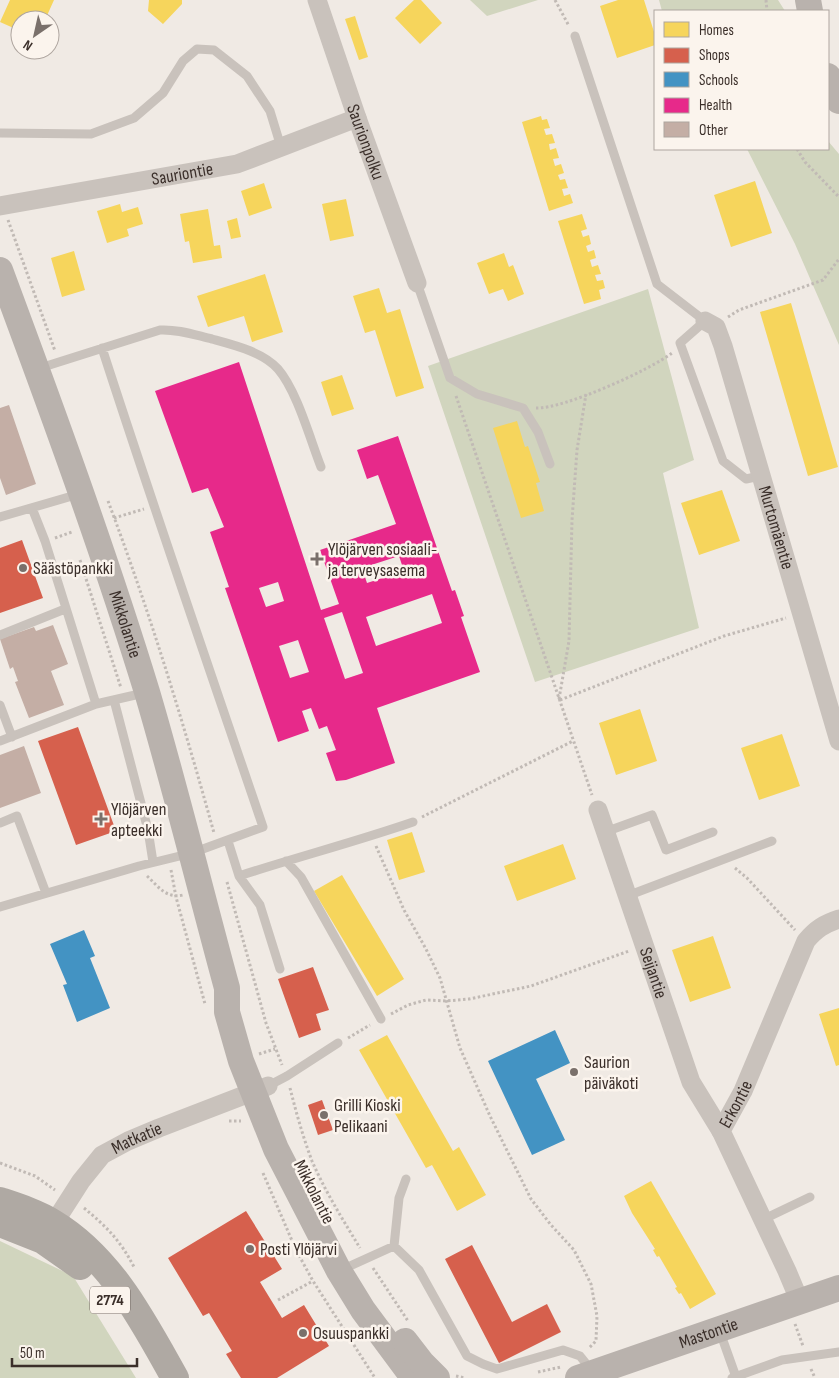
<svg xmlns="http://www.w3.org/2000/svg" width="839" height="1378" viewBox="0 0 839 1378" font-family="'Sofia Sans Condensed',sans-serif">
<rect width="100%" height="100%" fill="#f0eae4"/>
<path fill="#d1d5be" d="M470,0H538L487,16Z
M659,0H778L785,11H662Z
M828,141L839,154V345L795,244L747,149H828Z
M648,289L694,460L663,473L699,628L535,682L428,366Z
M0,1241L73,1276L136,1378H0Z"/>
<path fill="#f6d55c" d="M10,0H54L45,20H27L24,18L20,20L18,30L0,22Z
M149,0H182V4L163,24L148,11Z
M414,0H421L442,23L420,44L395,18Z
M618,0H644L655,35V45L617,58L600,6Z
M355,16L368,57L359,60L345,19Z
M541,116L542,120L547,119L550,128L544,129L546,135L552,134L555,143L549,144L550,150L556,148L559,158L553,159L555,166L561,164L564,173L558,175L560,180L565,179L568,188L562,189L564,196L570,194L573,203L549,211L522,122Z
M755,181L772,233L731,247L714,195Z
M264,183L272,208L249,216L241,191Z
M346,199L354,236L330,241L322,204Z
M120,204L122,212L138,207L143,224L127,229L129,236L107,243L97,211Z
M208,209L214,246L220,245L222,258L193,263L189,241L185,242L180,214Z
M582,214L587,229L581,231L583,237L589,235L591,244L586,246L588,252L594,250L596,258L590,260L592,267L598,265L601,274L595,275L597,281L603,280L605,288L599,290L601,299L584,304L558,221Z
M237,218L241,237L231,239L227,221Z
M74,251L85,290L62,297L51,258Z
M504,253L509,267L513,265L524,294L508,301L503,289L489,294L477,263Z
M265,274L283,332L252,342L244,316L208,327L197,296Z
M379,288L387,313L400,309L424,388L396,397L375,330L365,333L353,296Z
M791,303L838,467L808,476L760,312Z
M342,375L354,409L332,416L321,382Z
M517,421L525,447L528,446L540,482L536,483L544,511L521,518L493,428Z
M722,490L740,541L699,555L681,503Z
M640,709L657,761L616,775L599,723Z
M782,734L800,786L759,800L741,748Z
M412,832L425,872L399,880L387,840Z
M563,844L576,879L517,901L504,866Z
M342,875L404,979L377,996L314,891Z
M713,936L731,988L690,1002L672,950Z
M839,1008V1065L836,1066L819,1014Z
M387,1035L453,1151L459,1147L486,1195L457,1211L432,1165L426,1168L359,1050Z
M651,1181L716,1294L690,1309L681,1293L679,1294L675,1288L677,1287L659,1256L657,1257L653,1250L655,1249L632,1213L624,1196Z"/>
<path fill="#d6604d" d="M22,540L43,598L0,613V548Z
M78,727L116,831L76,845L38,741Z
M313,967L329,1010L316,1014L321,1030L299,1038L278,979Z
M322,1100L333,1130L318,1135L308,1105Z
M246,1211L282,1269L260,1282L282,1318L304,1305L329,1346L277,1378H241L226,1354L232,1351L209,1313L203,1316L168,1258Z
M472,1245L512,1322L547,1304L561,1332L499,1363L445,1259Z"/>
<path fill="#4393c3" d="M84,930L95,956L90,958L110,1008L77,1022L63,985L67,984L50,944Z
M555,1030L570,1063L536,1079L565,1140L532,1155L488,1061Z"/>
<path fill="#e7298a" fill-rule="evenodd" d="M239,362L321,610L339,604L320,550L396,524L378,475L367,479L357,450L398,436L452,591L455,590L464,616L461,617L480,672L377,708L395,763L346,780L336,781L326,753L336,750L327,726L319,729L311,708L302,711L309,731L278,742L225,588L229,587L210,532L224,527L208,488L192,493L155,391ZM399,556L404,571L367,583L362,568ZM278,582L284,601L266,607L259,588ZM432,594L442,623L376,646L366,617ZM342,612L363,673L345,679L324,618ZM298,640L309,672L290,678L279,646Z"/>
<path fill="#c4aea5" d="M9,405L36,484L6,495L0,478V408Z
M53,625L68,664L51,671L64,705L29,718L15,682L18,681L13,667L10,669L0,639L34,627L36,631Z
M24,746L41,793L0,808V755Z"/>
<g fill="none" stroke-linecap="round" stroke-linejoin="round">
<path stroke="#c1bab5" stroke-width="3" stroke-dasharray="2.5 2.5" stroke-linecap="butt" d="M555,0L569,26
M766,0L767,11
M797,149L805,162L839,197
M8,220L55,351
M728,317L739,310L823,280L839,259
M456,396L592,795
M536,408C564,409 650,370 672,353
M108,501C149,610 183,721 214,833
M114,518L144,509
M55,538L72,532
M80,560L121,688
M559,699L569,641L572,520L577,450L586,394
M560,700L724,636L786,618
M422,817L573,741
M376,846L404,910L426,949L440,978L460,1048L490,1116L531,1199L551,1225L574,1250L591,1284L597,1316L596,1341L589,1348
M735,868L747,878L795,930
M171,870L176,897L205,1004
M147,876C158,886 166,899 183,895
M227,882L266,1023L282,1065
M391,1014L408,1005L426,1000L446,1001L469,999L531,986L629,951
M348,1038L370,1025
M259,1054L275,1049
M290,1088C296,1112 303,1137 312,1161C325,1191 343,1220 360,1248
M229,1121H241
M0,1163L35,1176L55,1190
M263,1173L296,1250L313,1281L375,1378
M84,1208C107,1227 120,1240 134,1267
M373,1268L408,1321
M278,1300L313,1281
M795,1324L803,1346
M811,1369L815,1378
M538,1372L561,1367
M456,1376L465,1378"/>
<path stroke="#c9c2bc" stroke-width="9" d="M575,36L657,284L705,321L680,343L723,461L746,479L760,476
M0,133L91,134L134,118L163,93L183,61L197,49L214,50L247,76L270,111L281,147
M417,283L450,378L477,394L523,408L538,432L550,464
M40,368L160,330C178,329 195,335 212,339C234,345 263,352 278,369C297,391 310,439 321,467
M32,508L45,541L96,704
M0,517L79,494
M0,635L65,609
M114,700L148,830L153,862
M0,705L12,737
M0,741L96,704L144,693
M0,823L17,816L46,893
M605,832L652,815L666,850L713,832
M228,841L239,876C297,857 355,842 413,822
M286,861L301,877L381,1019
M239,876L260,905L280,969
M627,896L772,841
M0,907L139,866L192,853L263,827C209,668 154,509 102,348
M268,1086L287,1076L338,1043
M762,1220L810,1197
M394,1246L399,1198L406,1179
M341,1270L394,1246L419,1270L467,1356L483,1364L497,1369L563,1350L580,1356L592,1371
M720,1332L736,1377
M732,1378L782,1360L839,1352"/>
<g stroke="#c9c2bc" stroke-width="19">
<path id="s1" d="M317,0L357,118L417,283"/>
<path id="s2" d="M0,206L237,164L357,118"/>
<path id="s3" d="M705,321L716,327L723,346L839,741"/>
<path id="s4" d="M598,810L691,1082L721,1131"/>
<path id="s5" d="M47,1234L81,1181L102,1155L128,1141L159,1128L268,1086"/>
<path id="s6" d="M800,1302L787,1271L721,1131L743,1091L806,941C816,929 824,924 839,919"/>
</g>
<g stroke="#b9b2ad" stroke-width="26">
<path d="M808,0L810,11"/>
<path d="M828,76L839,101"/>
<path id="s7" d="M0,270C52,410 103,549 147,692C176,790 200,889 227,988V1012L241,1061L276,1149L339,1271L363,1310L409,1372L412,1378"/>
<path d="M405,1341L422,1363L437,1378"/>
<path id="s8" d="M578,1378L839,1288"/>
</g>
<path stroke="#afa9a3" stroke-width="28" d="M0,1201C18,1207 37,1213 53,1223C111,1258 143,1321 175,1378
M0,1223L43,1240L80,1266"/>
</g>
<g fill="#7a706b" stroke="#fbf4ed" stroke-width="2">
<path d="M314.5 551.5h5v5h5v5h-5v5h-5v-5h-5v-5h5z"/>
<circle cx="23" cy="568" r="5"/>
<path d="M98.5 811.5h5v5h5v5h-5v5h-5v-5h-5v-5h5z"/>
<circle cx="574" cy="1072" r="5"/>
<circle cx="324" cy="1115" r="5"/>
<circle cx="250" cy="1249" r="5"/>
<circle cx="303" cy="1333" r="5"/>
</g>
<g text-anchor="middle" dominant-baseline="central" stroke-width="5" stroke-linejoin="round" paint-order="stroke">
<rect fill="#fbf4ed" stroke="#756a64" stroke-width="1" x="90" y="1286.5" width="40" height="27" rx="4"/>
<g font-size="16" font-weight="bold" fill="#3b2f2a">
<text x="110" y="1300">2774</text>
</g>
<g font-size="18" fill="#3b2f2a" stroke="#fbf4ed">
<text stroke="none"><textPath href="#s1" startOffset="150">Saurionpolku</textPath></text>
<text stroke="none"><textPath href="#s2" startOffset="185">Sauriontie</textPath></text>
<text stroke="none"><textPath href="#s3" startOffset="222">Murtomäentie</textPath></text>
<text stroke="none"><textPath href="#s7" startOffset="376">Mikkolantie</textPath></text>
<text stroke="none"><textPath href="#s4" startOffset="172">Seijantie</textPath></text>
<text stroke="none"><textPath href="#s6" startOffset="219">Erkontie</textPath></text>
<text stroke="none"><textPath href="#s5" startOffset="135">Matkatie</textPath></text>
<text transform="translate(314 1192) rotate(63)">Mikkolantie</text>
<text stroke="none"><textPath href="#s8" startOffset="138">Mastontie</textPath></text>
</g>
<g font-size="18" fill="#3b2f2a" stroke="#fbf4ed" text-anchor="start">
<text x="328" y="549">Ylöjärven sosiaali-<tspan x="328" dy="21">ja terveysasema</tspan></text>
<text x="33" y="568">Säästöpankki</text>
<text x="111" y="809">Ylöjärven<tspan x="111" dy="21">apteekki</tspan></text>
<text x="584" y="1062">Saurion<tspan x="584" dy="21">päiväkoti</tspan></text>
<text x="334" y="1105">Grilli Kioski<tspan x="334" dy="21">Pelikaani</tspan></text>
<text x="260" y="1249">Posti Ylöjärvi</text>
<text x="313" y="1333">Osuuspankki</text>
</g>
</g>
<rect x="654" y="10" width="175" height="140" fill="#fbf4ed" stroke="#aea59f"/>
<rect x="664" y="22" width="25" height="15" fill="#f6d55c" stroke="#aea59f"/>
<text x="699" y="35" font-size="15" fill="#3b2f2a">Homes</text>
<rect x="664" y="48" width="25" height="15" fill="#d6604d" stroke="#aea59f"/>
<text x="699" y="60" font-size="15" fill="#3b2f2a">Shops</text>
<rect x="664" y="72" width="25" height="15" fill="#4393c3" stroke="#aea59f"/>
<text x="699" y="85" font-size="15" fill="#3b2f2a">Schools</text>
<rect x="664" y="98" width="25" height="15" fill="#e7298a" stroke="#aea59f"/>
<text x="699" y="110" font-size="15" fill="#3b2f2a">Health</text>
<rect x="664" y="122" width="25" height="15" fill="#c4aea5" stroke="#aea59f"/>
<text x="699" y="135" font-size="15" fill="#3b2f2a">Other</text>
<g transform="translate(35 35) rotate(214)"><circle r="24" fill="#fbf4ed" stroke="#aea59f"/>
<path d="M0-4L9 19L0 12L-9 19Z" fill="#7a706b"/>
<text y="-8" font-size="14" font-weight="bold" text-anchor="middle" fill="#3b2f2a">N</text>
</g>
<path d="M12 1358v8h125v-8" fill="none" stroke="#3b2f2a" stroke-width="2.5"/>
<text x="20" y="1358" font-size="15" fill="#3b2f2a" stroke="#fbf4ed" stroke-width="4" paint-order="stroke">50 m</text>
</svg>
